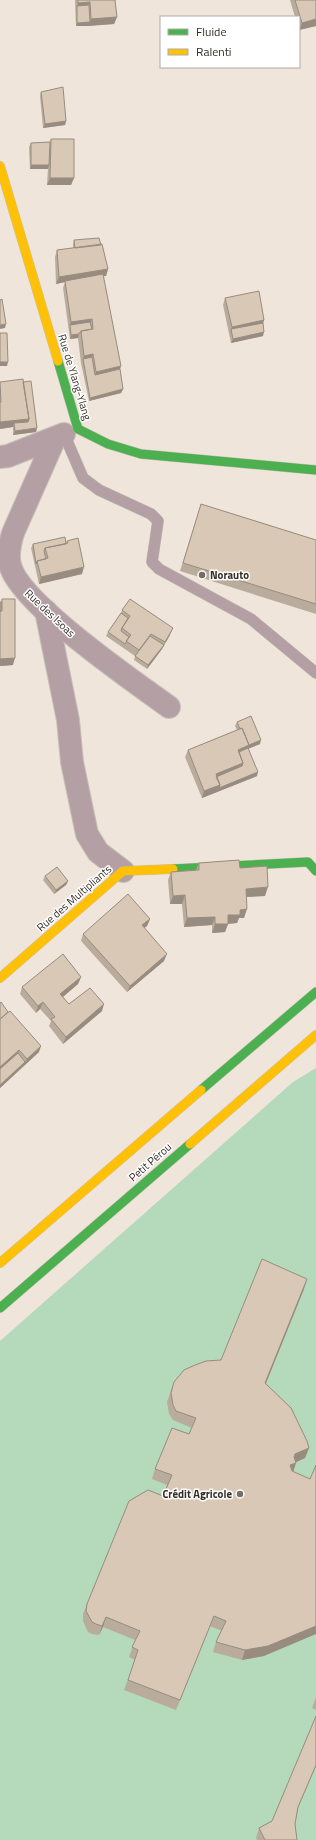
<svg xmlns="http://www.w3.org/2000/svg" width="316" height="1840" viewBox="0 0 316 1840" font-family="'Titillium Web',sans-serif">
<rect width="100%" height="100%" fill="#efe5da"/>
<path fill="#b4d9bb" d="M316,1068V1840H0V1341L293,1082Z"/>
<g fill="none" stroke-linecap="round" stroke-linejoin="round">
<g stroke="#c8c0b8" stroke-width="12">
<path id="lane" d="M64,434L83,478L99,490L151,514L158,521L152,562L159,569L251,619L316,673"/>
</g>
<g stroke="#c8c0b8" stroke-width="24">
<path id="street" d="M55,438L13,533C10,543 7,554 10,565C19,603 135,682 169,707
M0,457L8,456L64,434
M46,611L68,720L72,762L87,834L98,852L123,871"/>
</g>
<g stroke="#c8c0b8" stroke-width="10">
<path id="fast" d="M58,361L78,429L108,444L141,454L316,470
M173,869L308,862L316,871
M201,1090L316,992
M0,1308L190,1144"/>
</g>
<g stroke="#c8c0b8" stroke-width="10">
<path id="slow" d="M0,166L58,361
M0,978L123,871L173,869
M190,1144L316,1035
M0,1263L201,1090"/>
</g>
<use href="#lane" stroke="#b4a0a4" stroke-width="11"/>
<use href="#street" stroke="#b4a0a4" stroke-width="22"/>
<use href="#fast" stroke="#4caf50" stroke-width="9"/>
<use href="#slow" stroke="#ffc107" stroke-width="9"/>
</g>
<path fill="#baac9c" d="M75,0H115L117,17L114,24L76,26Z
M290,0H316V26L299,30V17H295Z
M41,92L66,121L65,125L43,128L40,96Z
M51,139L74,178L71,185H47L48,168V169H30L29,147L31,143L50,142Z
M74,240L101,245L108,269L106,276H103L120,369L123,389L121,393L89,401L81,363L78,338L70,339L63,288L65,282L56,284L55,257L57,250L73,248V244Z
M225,298L264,320L263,323V336L231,343L223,305Z
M0,382H23L37,428L36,432L13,435V427L0,429Z
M201,504L316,540V614L180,571Z
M67,541L82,574L39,584L31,548L33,544L66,543Z
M2,599L13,665L0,666V602H1Z
M122,610L170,635L162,649L147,669L134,660L135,656L106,636L108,632L121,613Z
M237,722L260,744L248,748L257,776L202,798L185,757L188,750L237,730L235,726Z
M199,863L240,868L265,896L247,897L244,918H239L237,923L228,924L225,932L212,933V925L184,927L182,904H170L168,880L171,872L196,870Z
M45,876L68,881L66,885L54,894L43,880Z
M150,919L147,926L144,928L164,961L127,992L81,941L83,934Z
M81,977L78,984L63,997L69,1004L102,1011L63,1044L49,1026L51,1021L40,1009L36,1013L20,994L22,987Z
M8,1012L39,1052L0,1088Z
M304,1289L266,1383L309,1448L305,1458L296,1462V1463L293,1472L264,1656L242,1660L213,1652L216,1642L222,1631L210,1626L176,1710L124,1690L135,1660L129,1657L135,1640L103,1627L99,1635L92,1634L88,1632L83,1621V1614L87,1604L163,1496L167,1485L152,1479L155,1469L189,1434L192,1428L173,1420L169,1414L167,1402L174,1382L221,1360Z
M316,1697V1710L312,1708Z
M298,1809L295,1824L297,1840H257L256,1838L259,1828L272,1821Z"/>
<path fill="#978c7f" d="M90,2L88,9L77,6L78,3Z
M117,17L114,24L89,26L91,19Z
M316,19V26L299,30L302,23Z
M90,22L89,26H76L77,23Z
M66,121L65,125L43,128L45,124Z
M31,165H49L48,169H30Z
M50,178H74L71,185H47Z
M108,269L106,276L66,282L65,281V282L56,284L59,277Z
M92,319L89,326L70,325L71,322Z
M264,320L262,327L231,329L230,333L232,327Z
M6,324L5,328L0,329V325Z
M264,332L263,336L231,343L233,339Z
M79,334L78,338L70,339L71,335Z
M93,354L91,361L83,359L84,356Z
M0,362H8L7,366H0Z
M121,366L119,373L94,379L96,372Z
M123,389L121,393L89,401L90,398Z
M29,419L26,426L14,423L13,427L0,429V422Z
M37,428L36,432L13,435L15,431Z
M84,567L82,574L39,584L41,577Z
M173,628L170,635L162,649L147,669L148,665L164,645Z
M15,658L13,665L0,666V659Z
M261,740L260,744L248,749L238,756V750Z
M243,763L241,770L216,780V774Z
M258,772L257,776L202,798L204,791L220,785Z
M68,881L66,885L54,894L56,890Z
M268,887L265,896L243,897L246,889Z
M185,895L182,904H170L173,896Z
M247,909L244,918H239L237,923L225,924L228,915L240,910Z
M215,917L212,925L184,927L187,918Z
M150,919L147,926L139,932L142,925Z
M215,924H228L225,932L212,933Z
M167,954L164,961L127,992L130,986Z
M81,977L78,984L58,1001L60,994Z
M43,1002L40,1009L36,1013L38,1006Z
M104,1004L102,1011L63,1044L66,1037Z
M41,1046L39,1052L0,1088V1085L25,1062L27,1059Z
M19,1050L17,1057L0,1072V1067Z
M307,1279L304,1289L262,1393L265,1383Z
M309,1448L305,1458L292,1464L296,1463L293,1472L290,1465L295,1454Z
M106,1617L103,1627L99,1635L102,1626Z
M316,1626V1634L264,1656L242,1660L245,1650Z
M316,1765V1766L294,1817L298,1807Z"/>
<path fill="#d8c8b5" stroke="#978c7f" d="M78,0H115L117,17L91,19L90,2L78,3Z
M295,0H316V19L302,23Z
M89,5L90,22L77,23V6Z
M63,87L66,121L45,124L41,92Z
M51,139H74V178H50Z
M50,142L49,165H31V143Z
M99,238L101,245L75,248L74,240Z
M102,244L108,269L59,277L57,250Z
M103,274L121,366L96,372L93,354L84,356L81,331L93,329L92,319L71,322L65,281Z
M259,291L264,320L232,327L225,298Z
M2,299L6,324L0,325V300Z
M90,322L92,329L81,331L79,334L71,335L70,325Z
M263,323L264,332L233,339L231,329Z
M0,333H7L8,362H0Z
M92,357L95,375L120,369L123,389L90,398L83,359Z
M23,379L29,419L0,422V402H1L0,382Z
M31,381L37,428L15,431L14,423L28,422L29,419L23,382Z
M201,504L316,540V604L183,563Z
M65,537L66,544L45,548L44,551L46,559L37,561L36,564L33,544Z
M78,538L84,567L41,577L37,561L48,558L45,548L68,543L67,541Z
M2,599H15V658L0,659V611H2Z
M130,599L173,628L165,642L151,634L139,650L126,641L131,635L122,628L130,616L122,610Z
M0,602H1V611H0Z
M121,613L128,618L122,628L121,631L129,637L125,644L108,632Z
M150,636L164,645L148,665L135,656Z
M251,716L261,740L249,745L242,728L240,729L237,722Z
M242,728L249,745L238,750L243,763L216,774L220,785L204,791L188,750Z
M248,748L258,772L219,788L220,785L216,777L242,766L243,763L239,752Z
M239,860L240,868L267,866L268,887L246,889L247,909L240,910V915H228V924H215V917L187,918L185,895L173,896L171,872L199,870V863Z
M57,867L68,881L56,890L45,876Z
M128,894L150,919L142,925L167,954L130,986L83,934Z
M63,954L81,977L60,994L69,1004L90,988L104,1004L66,1037L51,1019L55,1017L43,1002L38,1006L22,987Z
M1,1002L8,1012L0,1019V1003Z
M10,1011L41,1046L27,1059L19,1050L0,1067V1019Z
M18,1053L25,1062L0,1085V1069Z
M262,1259L307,1279L265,1383L291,1408L307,1441L309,1448L295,1454L294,1457L296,1463L290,1465L292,1471L310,1479L316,1465V1626L268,1646L245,1650L216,1642L226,1621L214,1616L180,1700L128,1680L138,1650L132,1647L140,1631L106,1617L102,1626L96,1624L92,1622L86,1611L87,1604L129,1501L148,1490L163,1496L172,1475L155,1469L172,1428L189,1434L196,1418L176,1411L173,1405L171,1393L174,1382L184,1370L195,1365L206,1361L221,1360Z
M316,1716V1765L298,1807L295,1824L297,1840H265L259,1828L272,1821Z"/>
<g fill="#766e65" stroke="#fff" stroke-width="1.5">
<circle cx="202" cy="575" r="4"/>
<circle cx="240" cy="1494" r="4"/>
</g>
<g text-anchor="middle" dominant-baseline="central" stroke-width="3" stroke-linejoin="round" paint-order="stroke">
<g font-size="11" fill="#352e26" stroke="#fff">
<text transform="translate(75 377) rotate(73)">Rue de Ylang-Ylang</text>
<text transform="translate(50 613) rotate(43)">Rue des Isoas</text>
<text transform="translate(74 898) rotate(-41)">Rue des Multipliants</text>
<text transform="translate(150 1162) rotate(-41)">Petit Pérou</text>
</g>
<g font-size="11" font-weight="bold" fill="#352e26" stroke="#fff" text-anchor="start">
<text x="210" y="575">Norauto</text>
<text x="232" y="1494" text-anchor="end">Crédit Agricole</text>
</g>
</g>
<rect x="160" y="16" width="140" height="52" fill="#ffffff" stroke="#aeaba8"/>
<rect x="168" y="29" width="20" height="6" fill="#4caf50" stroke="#aeaba8"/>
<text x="196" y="36" font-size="12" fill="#352e26">Fluide</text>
<rect x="168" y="49" width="20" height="6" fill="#ffc107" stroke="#aeaba8"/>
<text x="196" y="56" font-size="12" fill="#352e26">Ralenti</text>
</svg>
